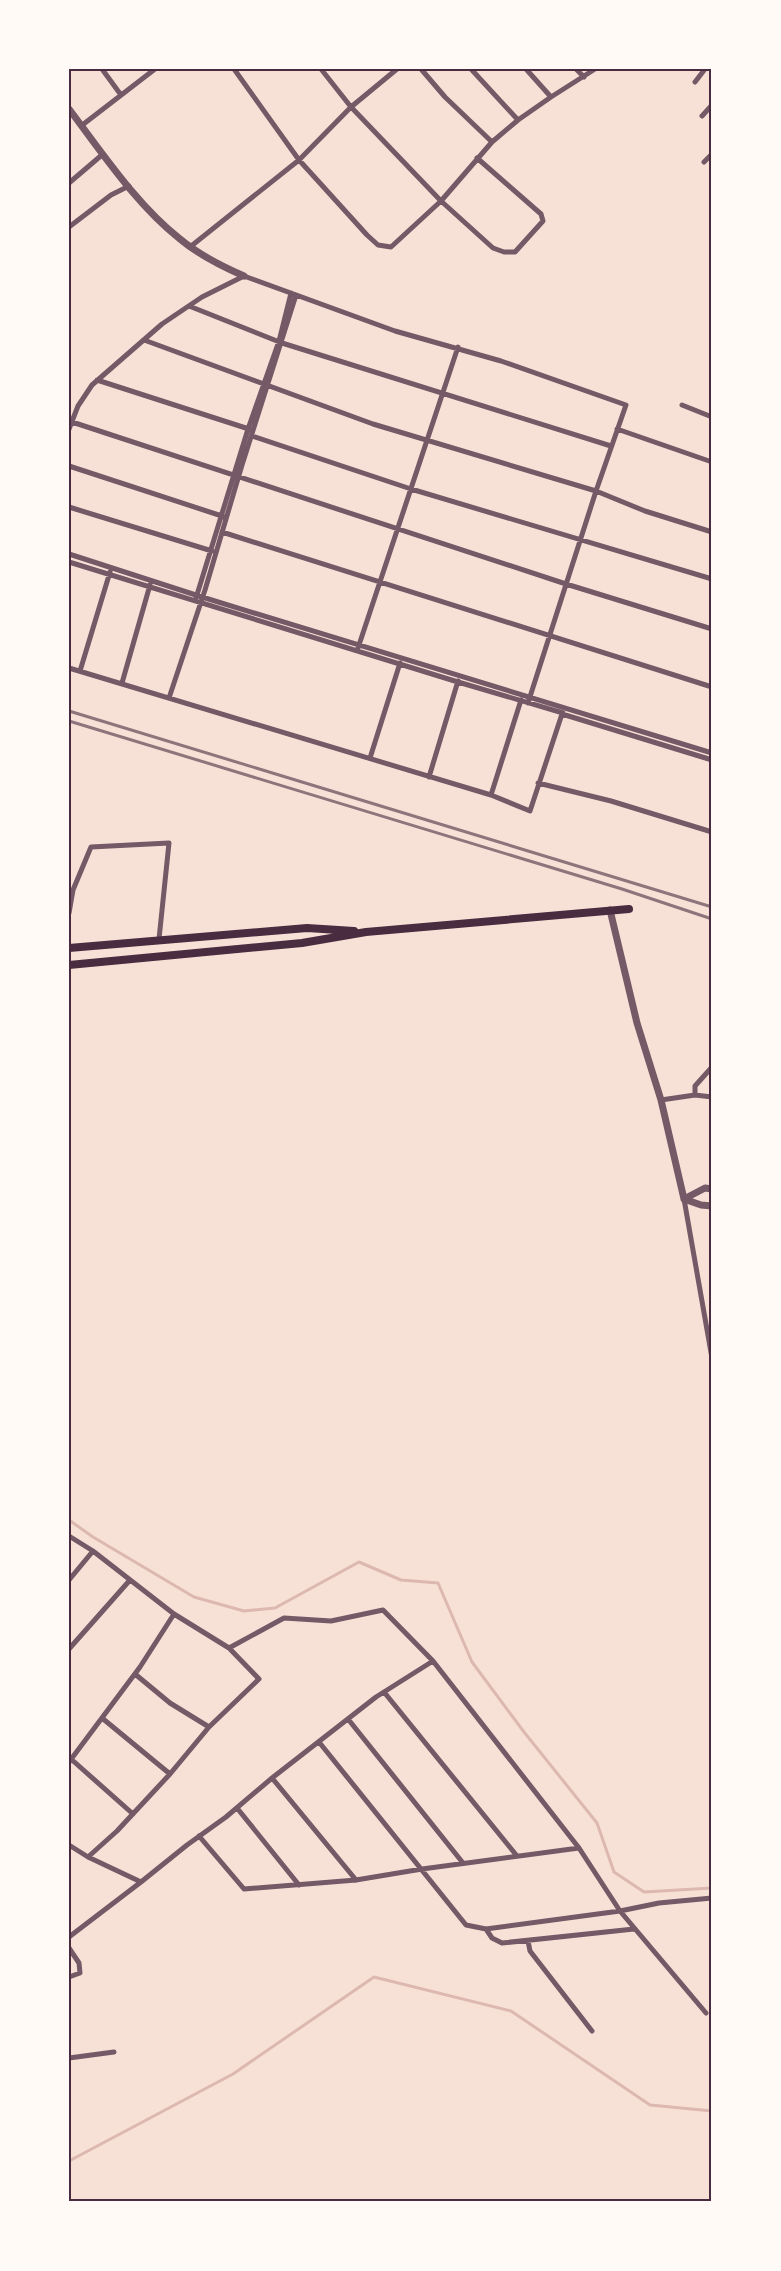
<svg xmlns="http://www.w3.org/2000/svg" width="781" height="2271" viewBox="0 0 781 2271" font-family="Signika,sans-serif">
<rect width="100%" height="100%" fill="#f7e1d7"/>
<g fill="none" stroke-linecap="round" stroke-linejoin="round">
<path stroke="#dcb8b0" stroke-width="3" d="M69,1520L93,1537L194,1597L244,1611L275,1608L359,1562L401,1580L438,1583L472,1662L524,1732L597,1823L614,1872L644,1892L712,1888
M69,2161L233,2074L374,1977L511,2011L650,2105L712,2111"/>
<path stroke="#755966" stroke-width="5" d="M102,69L121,95
M234,69L299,160L367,235L378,245L391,247L441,201L492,142L518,120L551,97L526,69
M321,69L351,107L397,69
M421,69L445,97L492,142
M471,69L518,120
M576,69L584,77
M695,82L705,69
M551,97L595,69
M702,116L712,105
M81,126L155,69
M704,162L712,154
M69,183L103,154
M69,227L111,195L129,186
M190,247L299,160L351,107L441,201L493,248L504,252H515L543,221L541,214L477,158
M189,306L282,343L611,446
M144,340L373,424L596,491L645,511L712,532
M97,380L252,430
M682,405L712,417
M72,422L566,584L712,629
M69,429L78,406L92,385L162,324L202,297L244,276L395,331L501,361L626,405L596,491L528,703
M617,429L712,462
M252,436L411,489L712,579
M69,466L225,517
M69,507L212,551
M222,532L712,687
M69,554L202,597L712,753
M69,562L458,682L563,713
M196,598L248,429L279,341L291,293
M358,648L458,347
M69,668L491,795L530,811L562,714L712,760
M80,671L110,572
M122,683L150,585
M169,698L205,590L242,465L296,295
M370,758L400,663
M429,777L458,681
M538,783L611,801L712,832
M491,795L521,700
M69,913L73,890L91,847L169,843L159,939
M695,1095V1086L712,1067
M661,1100L695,1095L712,1097
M684,1199L712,1358
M69,1536L93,1551L174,1614L229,1648L259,1679L209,1727L170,1774L117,1831L88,1857L69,1845
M69,1580L93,1551
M69,1649L130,1580
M433,1661L579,1848L620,1911L659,1903L712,1898
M135,1674L170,1703L209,1727
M384,1692L517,1856
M102,1718L170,1774
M348,1719L463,1863
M319,1742L466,1925L486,1929L620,1911L706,2013
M71,1759L133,1814
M69,1762L140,1667L174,1614
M272,1778L356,1880
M237,1808L299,1885
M199,1836L244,1889L356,1880L422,1869L579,1848
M141,1882L187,1845L226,1817L272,1778L376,1697L433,1661L383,1610L331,1621L284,1618L229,1648
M486,1929L492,1938L502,1943L634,1929
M69,1937L141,1882L88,1857
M528,1941L530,1951L592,2031
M69,1948L79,1963L80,1973L69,1977
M69,2058L114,2052"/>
<path stroke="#755966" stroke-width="7" d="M69,109C103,154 136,204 180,239C199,255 221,266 244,276
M610,910L637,1023L661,1100L684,1199
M684,1199L705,1188L712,1189
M684,1199L701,1205L712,1206"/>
<path stroke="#4a2c40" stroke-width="8" d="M69,948L307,928L354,931
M69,965L302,943L366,932L629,909"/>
<path stroke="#8f747c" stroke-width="3" d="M69,711L712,907
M69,721L622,889L712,919"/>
</g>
<rect width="781" height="2271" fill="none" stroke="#fffaf5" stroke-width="141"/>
<rect x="70" y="70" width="640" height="2130" fill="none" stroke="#4a2c40" stroke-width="2"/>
</svg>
